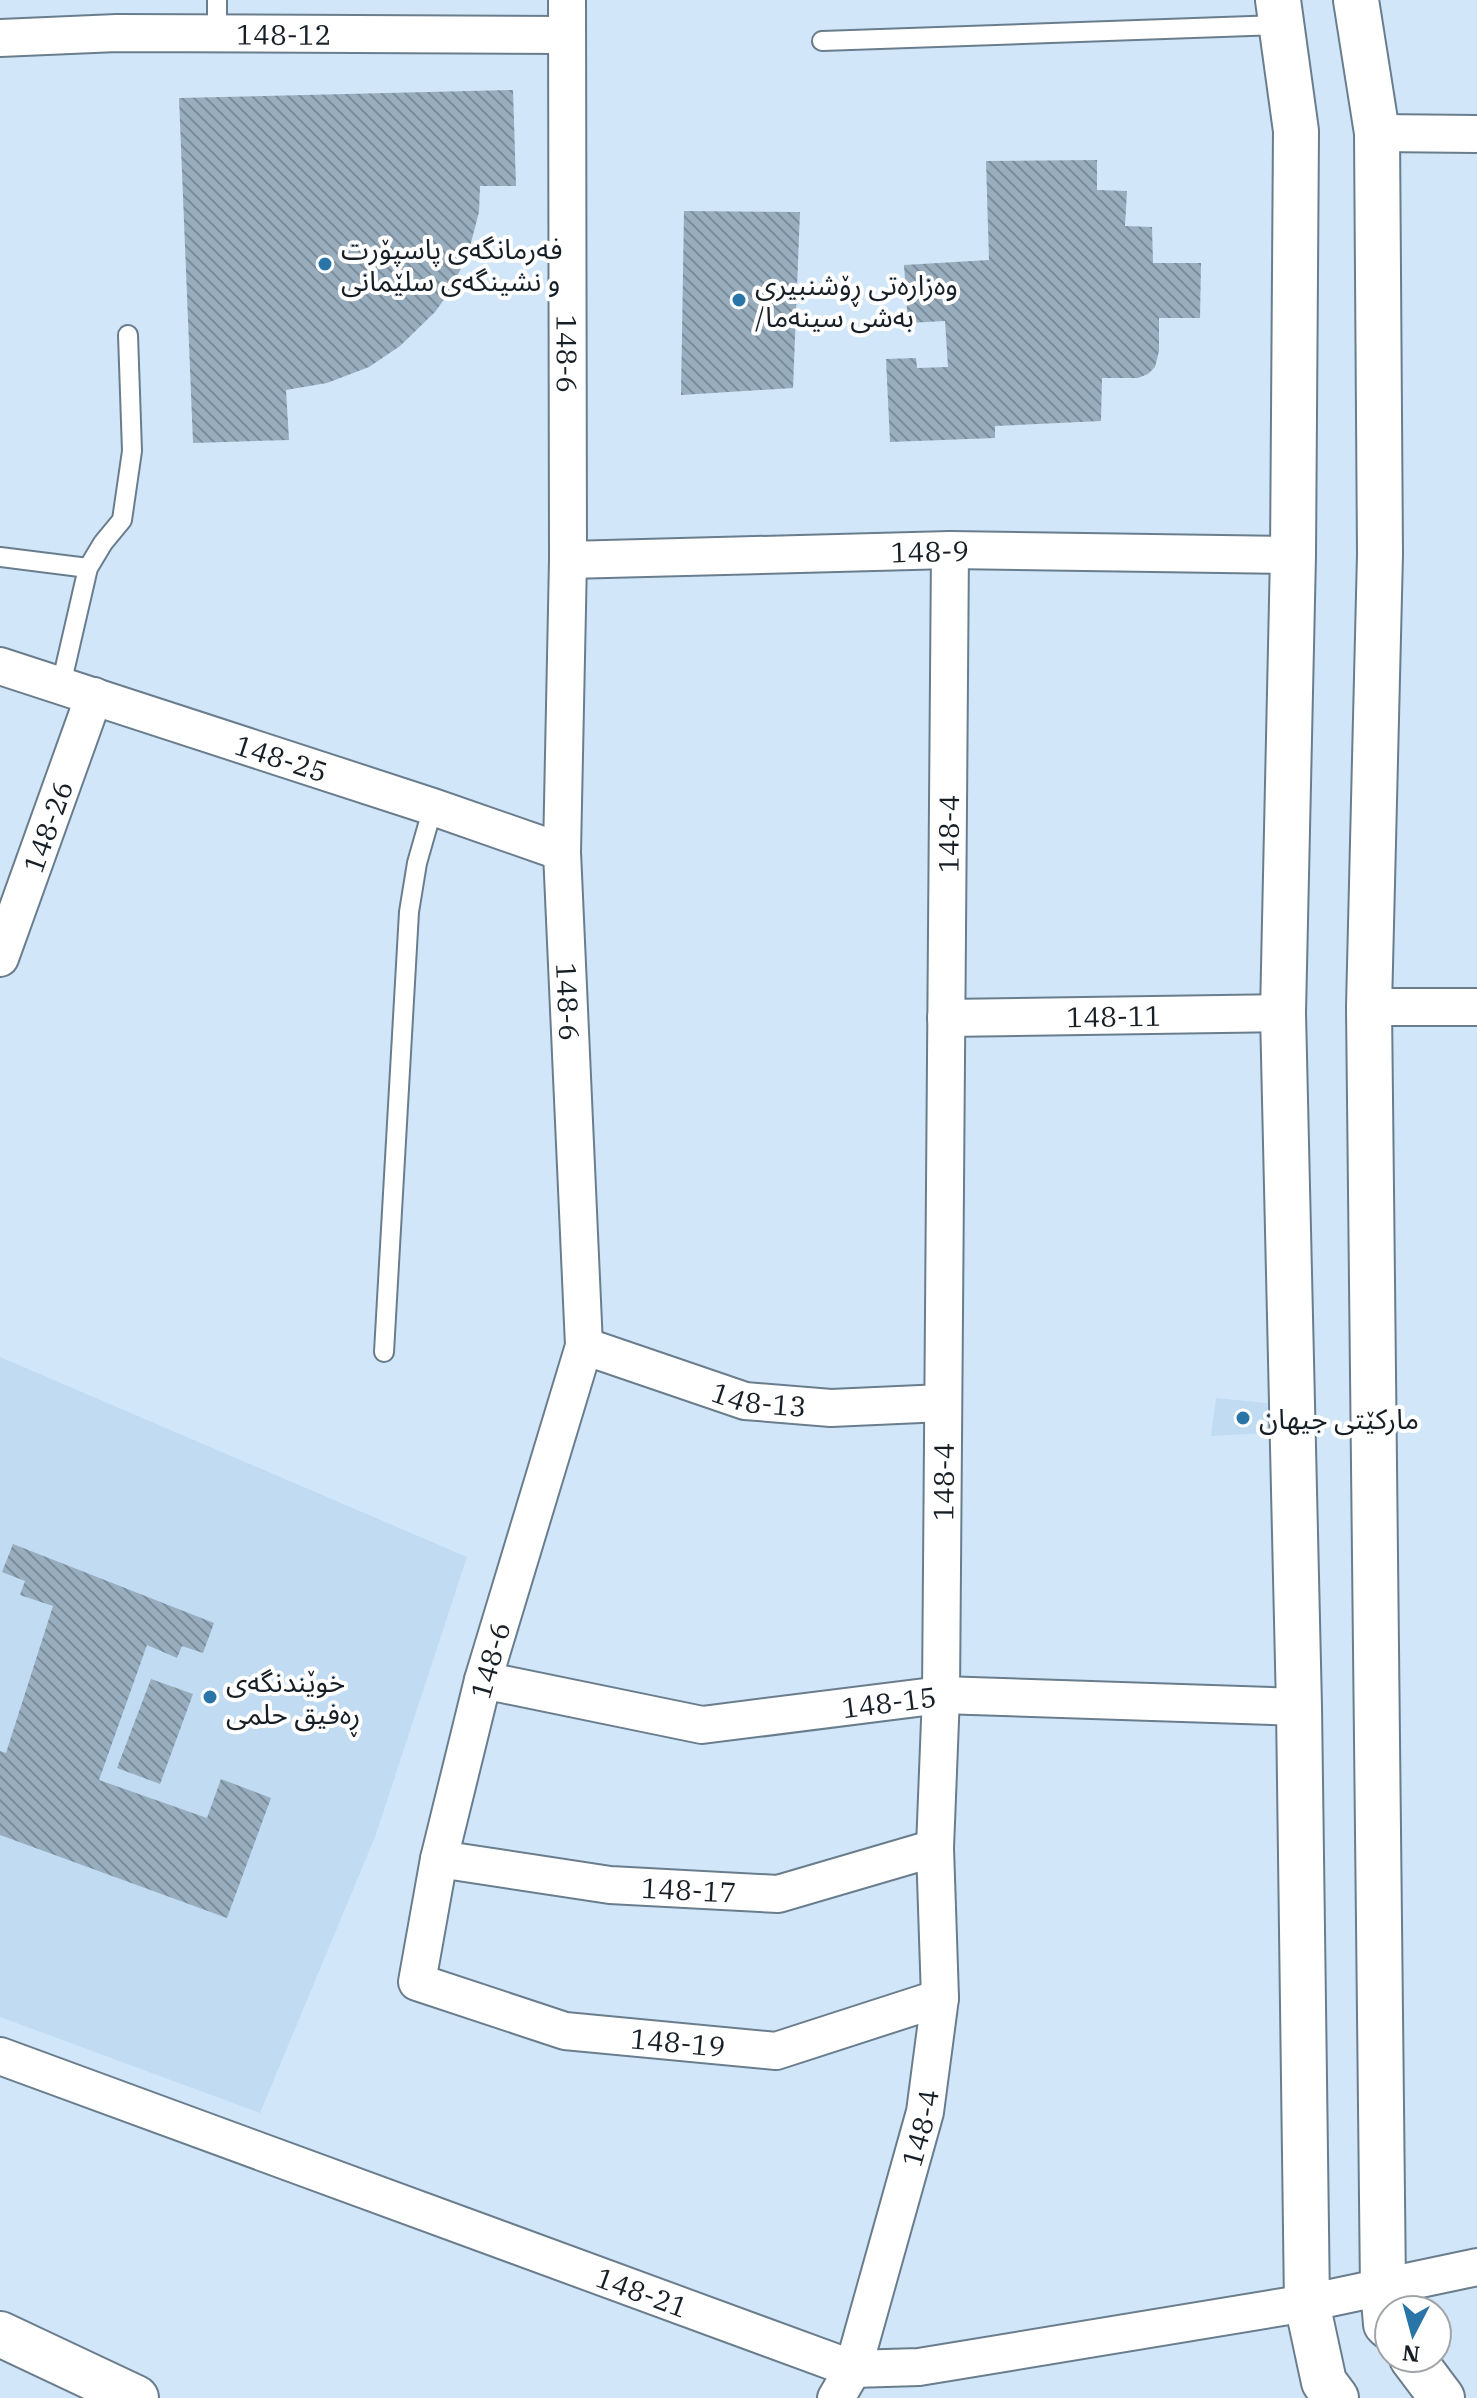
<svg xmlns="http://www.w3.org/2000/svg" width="1477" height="2398" viewBox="0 0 1477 2398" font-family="'IBM Plex Serif','Noto Sans Arabic',serif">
<defs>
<pattern id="building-back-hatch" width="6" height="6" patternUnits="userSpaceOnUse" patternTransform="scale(2)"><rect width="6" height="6" fill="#98adbe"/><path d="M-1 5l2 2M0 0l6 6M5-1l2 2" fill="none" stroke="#7b8c9a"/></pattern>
</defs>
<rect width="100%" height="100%" fill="#d1e7f9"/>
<path fill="#c0dbf2" d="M0,1357L467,1557L375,1837L260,2113L0,2017Z
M1216,1398L1277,1404L1267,1433L1211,1436Z"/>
<path fill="url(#building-back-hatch)" d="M513,90L516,186H480L479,212L468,254L450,291L435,312L400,346L369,367L327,383L286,390L289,440L193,443L179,98Z
M1097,160V190L1127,191L1125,226L1152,227L1153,263H1201L1200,318H1159V351L1155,367L1148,374L1138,378H1102L1101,421L995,426V438L890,442L886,359L916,358L917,368L948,367L945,321L908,323L904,265L989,260L986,161Z
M684,211L800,212L793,388L681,395Z
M13,1544L214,1623L203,1653L182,1646L177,1658L147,1645L99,1780L207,1818L221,1779L271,1798L227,1918L0,1835V1751L6,1753L53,1606L20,1595L25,1581L2,1572Z
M151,1679L193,1694L160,1784L117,1768Z"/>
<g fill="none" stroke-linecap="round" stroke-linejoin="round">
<g stroke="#6a7d8d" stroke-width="22">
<path id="service" d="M217,0V33
M822,41L1282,25
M0,557L88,568
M61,685L88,568L103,543L122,520L132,451L128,335
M384,1352L409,912L417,863L433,807"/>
</g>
<g stroke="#6a7d8d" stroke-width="40">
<g id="minor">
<path id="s1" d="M567,0L568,560L562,852L584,1346L483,1680L439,1859L417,1982L565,2031L776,2051L940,1998"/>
<path id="s2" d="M0,38L117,33L567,35"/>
<path d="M1377,133L1477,134"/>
<path id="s3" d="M568,560L950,550L1293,555"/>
<path id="s4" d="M0,666L433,807L562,852"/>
<path id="s5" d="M0,958L94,696"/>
<path d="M1369,1007H1477"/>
<path id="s6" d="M946,1018L1283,1013"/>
<path id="s7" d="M584,1346L745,1401L831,1408L943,1403"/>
<path id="s8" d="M483,1680L702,1725L941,1695L1299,1707"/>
<path id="s9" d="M439,1859L610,1885L778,1894L935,1848"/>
<path id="s10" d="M0,2056L853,2369L919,2367L1307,2303L1477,2267"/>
<path id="s11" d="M836,2398L853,2369L925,2112L940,1998L935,1848L941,1695L950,550"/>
</g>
</g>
<g stroke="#6a7d8d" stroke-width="48">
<path id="tertiary" d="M1278,0L1296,131L1293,555L1283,1013L1299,1707L1307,2303L1324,2382L1336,2398
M1356,0L1377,133L1380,554L1369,1007L1383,2289L1386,2324L1389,2327
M1412,2358L1442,2398"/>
</g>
<g stroke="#6a7d8d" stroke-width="48">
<path id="secondary" d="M0,2334L136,2398"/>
</g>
<use href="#service" stroke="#fff" stroke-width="18"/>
<use href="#minor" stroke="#fff" stroke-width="36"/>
<use href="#tertiary" stroke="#fff" stroke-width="44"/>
<use href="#secondary" stroke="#fff" stroke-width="44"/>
</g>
<g fill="#2975a8" stroke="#fff" stroke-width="3">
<circle cx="325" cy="264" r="8"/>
<circle cx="739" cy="300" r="8"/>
<circle cx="1243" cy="1418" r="8"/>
<circle cx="210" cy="1697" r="8"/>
</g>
<g text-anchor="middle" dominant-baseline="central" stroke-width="8" stroke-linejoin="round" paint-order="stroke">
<g font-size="28" fill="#171f26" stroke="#fff">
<text stroke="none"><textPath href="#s2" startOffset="284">148-12</textPath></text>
<text stroke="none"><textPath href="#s1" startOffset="354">148-6</textPath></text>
<text stroke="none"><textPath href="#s3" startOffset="362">148-9</textPath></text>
<text stroke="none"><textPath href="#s4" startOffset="296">148-25</textPath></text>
<text stroke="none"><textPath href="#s5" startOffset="140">148-26</textPath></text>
<text stroke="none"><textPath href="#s11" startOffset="1580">148-4</textPath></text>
<text stroke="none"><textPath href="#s1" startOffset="1002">148-6</textPath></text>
<text stroke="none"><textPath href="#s6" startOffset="168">148-11</textPath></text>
<text stroke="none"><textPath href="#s7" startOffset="184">148-13</textPath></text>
<text stroke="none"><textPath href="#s11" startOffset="932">148-4</textPath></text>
<text transform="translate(490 1660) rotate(-74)">148-6</text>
<text stroke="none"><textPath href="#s8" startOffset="412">148-15</textPath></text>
<text stroke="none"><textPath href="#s9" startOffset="252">148-17</textPath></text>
<text stroke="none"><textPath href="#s1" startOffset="2274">148-19</textPath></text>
<text stroke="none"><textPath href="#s11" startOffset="284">148-4</textPath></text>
<text stroke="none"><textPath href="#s10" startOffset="684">148-21</textPath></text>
</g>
<g font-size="28" fill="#171f26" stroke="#fff" text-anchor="start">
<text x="341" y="248">فەرمانگەی پاسپۆرت<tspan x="341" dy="32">و نشینگەی سلێمانی</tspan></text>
<text x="755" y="284">وە‌زارە‌تی ڕۆشنبیری<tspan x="755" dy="32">/بە‌شی سینە‌ما</tspan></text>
<text x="1259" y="1418">ماركێتی جیھان</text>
<text x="226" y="1681">خوێندنگەی<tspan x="226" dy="32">ڕەفیق حلمی</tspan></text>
</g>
</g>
<g transform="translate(1413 2334) rotate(186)"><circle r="38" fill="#ffffff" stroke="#a2a5a8" stroke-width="2"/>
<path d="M0-6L14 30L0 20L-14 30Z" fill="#2975a8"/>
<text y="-12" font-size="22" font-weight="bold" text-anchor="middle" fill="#171f26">N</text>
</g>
</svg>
